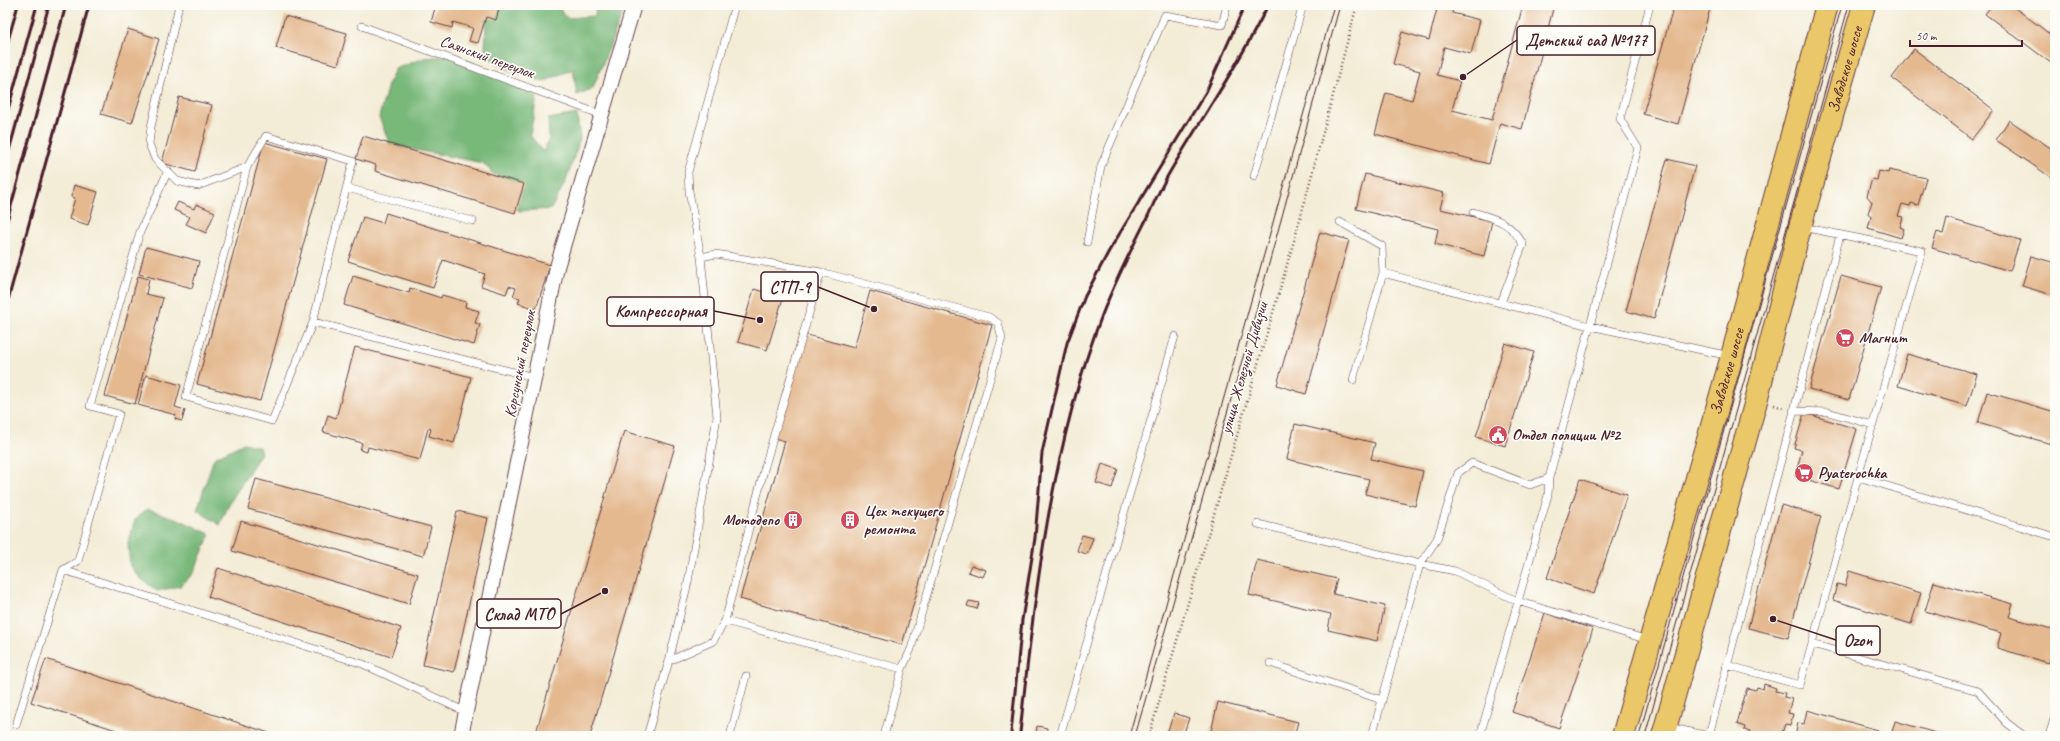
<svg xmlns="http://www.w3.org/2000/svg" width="2060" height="741" viewBox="0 0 2060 741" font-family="Caveat,sans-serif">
<rect width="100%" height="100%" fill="#fdfcf7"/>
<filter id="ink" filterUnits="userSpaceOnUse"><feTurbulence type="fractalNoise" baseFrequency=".025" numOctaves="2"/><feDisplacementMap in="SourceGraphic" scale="8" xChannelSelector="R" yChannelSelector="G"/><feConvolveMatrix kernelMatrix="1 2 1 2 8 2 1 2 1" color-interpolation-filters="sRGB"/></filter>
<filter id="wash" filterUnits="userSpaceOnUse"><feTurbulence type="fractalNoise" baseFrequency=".012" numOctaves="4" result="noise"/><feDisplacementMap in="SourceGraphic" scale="16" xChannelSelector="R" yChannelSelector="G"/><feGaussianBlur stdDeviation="0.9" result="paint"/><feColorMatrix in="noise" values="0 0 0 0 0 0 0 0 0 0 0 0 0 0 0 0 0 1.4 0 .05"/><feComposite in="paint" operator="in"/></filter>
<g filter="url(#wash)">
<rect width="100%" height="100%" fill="#f3ecd6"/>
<path fill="#78b879" stroke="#616c52" d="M500,5H556L567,18L595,16L596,5H626L593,88L577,95L573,69L543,82L509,70L485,55L486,20Z
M457,55L526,89L537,97L530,135L543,152L549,139L548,119L577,114L580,139L566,181L551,209L519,211L506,187L483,163L390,145L379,117L388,85L395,69L424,58Z
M244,443L259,447L261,453L229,504L220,525L197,510L214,458Z
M147,509L178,519L210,534L193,574L180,586L157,591L140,578L130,566L128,544L135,520Z"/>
<g id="blocks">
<path fill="#e4b990" d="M436,5H500L496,20L486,17L478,43L469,41L473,28L453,22L452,28L431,22Z
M1438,5H1454L1452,13L1480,20L1471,54L1444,47L1437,75L1460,81L1452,110L1492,120L1523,5H1554L1522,129L1500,123L1489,164L1375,134L1386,93L1412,100L1420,71L1393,64L1402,32L1429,40Z
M1674,5H1711L1678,124L1643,114Z
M1992,5H2011L2055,38V66L1985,14Z
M285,16L347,33L338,65L276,48Z
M128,29L159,39L132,123L101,114Z
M1914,49L1994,110L1972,139L1892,78Z
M179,97L212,105L195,172L162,163Z
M2009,120L2055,151V180L1996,140Z
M363,136L524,184L515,213L375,171L376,165L356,159Z
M264,142L327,159L260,401L197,384Z
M1667,159L1695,166L1654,319L1626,311Z
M1889,170L1926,178L1918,205L1911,203L1910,206L1902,204L1898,216L1903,217L1900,227L1904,229L1901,238L1868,228L1871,217L1868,213L1872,202L1867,196L1872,179L1877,180L1879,171L1888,173Z
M1365,174L1444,193L1440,209L1492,221L1484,256L1435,244L1438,229L1356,209Z
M74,185L98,192L88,225L69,219L75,198L71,197Z
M178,202L194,209L196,204L215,212L206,233L186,224L190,217L174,210Z
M386,213L550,265L536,309L518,303L520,298L513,296L516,288L509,286L506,294L481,286L485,274L443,260L433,288L348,261L363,217L383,223Z
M1947,218L2020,240L2010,271L1932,248L1937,232L1943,234Z
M1320,232L1349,240L1306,394L1277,385Z
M146,247L199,261L192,288L139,274Z
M2031,256L2055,263V296L2022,286Z
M138,276L149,279L146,294L163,298L135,404L105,396Z
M353,276L409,293L410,288L441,298L442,295L466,302L465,307L479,311L475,323L480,324L474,345L344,305Z
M1841,276L1881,287L1849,400L1809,389Z
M754,289L783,298L767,350L738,342Z
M870,291L992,325L902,645L740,599L785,441L771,437L800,333L854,348Z
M1505,343L1534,352L1505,446L1476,437Z
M355,347L471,377L454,443L429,436L431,429L428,428L420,460L368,447L367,452L360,450L362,443L323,432L328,415L336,418Z
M1907,354L1977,374L1967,406L1898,386Z
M146,375L181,385L175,407L185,410L182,421L175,419L176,415L138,405Z
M1987,392L2055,412V445L1978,423Z
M1804,413L1857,429L1839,489L1795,476L1802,450L1794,448Z
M1295,424L1375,443L1371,459L1423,471L1415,506L1365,494L1369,479L1287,459Z
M624,431L675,446L590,736H535Z
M1102,464L1118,469L1112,488L1096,483Z
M256,479L431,527L423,556L248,509Z
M1580,479L1627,495L1594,594L1547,578Z
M1781,505L1821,516L1788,638L1748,628Z
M457,511L488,518L454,672L423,665Z
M241,521L418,574L409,604L232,551Z
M1082,535L1093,538L1087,554L1077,551Z
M1257,560L1337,579L1333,594L1385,606L1377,641L1328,630L1331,614L1249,595Z
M971,565L986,570L983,577L968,572Z
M218,568L401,628L391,657L208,597Z
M1849,571L1921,593L1911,624L1833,600L1837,584L1845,586Z
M1934,582L2013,604L2009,617L2055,630V640L2049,663L1997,648L2001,633L1925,611Z
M969,601L979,603L977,609L967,606Z
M1545,613L1593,629L1559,728L1512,712Z
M46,659L278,736H134L31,702Z
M1764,684L1776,688L1775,691L1785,693L1784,697L1792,699L1788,713L1793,714L1790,725L1785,724L1781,736H1752L1749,735L1750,731L1744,730L1745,727L1737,724L1747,688L1756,690L1757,687L1763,689Z
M1218,702L1298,722L1294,736H1210Z
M1807,710L1878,730L1876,736H1795L1798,723L1804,724Z
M1174,713L1189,718L1183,736H1166Z
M1895,721L1946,736H1891Z
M1037,726L1047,728L1046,736H1036Z"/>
</g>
</g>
<g filter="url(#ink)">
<use href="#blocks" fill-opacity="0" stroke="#633e45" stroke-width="1"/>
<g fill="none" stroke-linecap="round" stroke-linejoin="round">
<g stroke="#633e45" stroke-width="8">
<path id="service" d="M179,5L151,127L149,144L155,159L177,181L198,186L247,167
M735,5L688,172L689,191L701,257L716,254L821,272L989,317L998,323L1002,338L911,649L902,669L884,736
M362,26L602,115
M1254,176L1303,5
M347,188L473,221
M1473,212C1497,219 1510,222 1523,244L1501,303
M1340,222L1382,246L1383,273
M1802,227L1922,251L1858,477L2055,537
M1087,242L1101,166L1165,15L1222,25L1227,5
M821,272L765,466L725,621L902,669
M313,322L353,161L266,136L247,167L186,397L272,421L313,322L534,377
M1353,380L1383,273L1590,326L1730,356
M1793,411L1828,412L1873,425
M1258,524L1420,564L1437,539L1458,473L1472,463L1530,485L1549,478L1638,148L1620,119L1650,5
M63,570L363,664L466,712
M1812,644L1858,477
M669,661L713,641L725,621
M1270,663L1382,700
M1726,665L1800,685L1812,644L1978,691L2007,723L2024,736
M16,725L63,570L78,561L119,414L90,406L140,232L168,171
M1673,728L1709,736
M1709,735L1840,235
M647,736L669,661L688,582L717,417L701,257
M730,736L746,676
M1060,736L1175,336
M1372,736L1420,564L1455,571L1517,601L1648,640
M1480,736L1548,495L1549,478
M2049,736L2055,716"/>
</g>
<g stroke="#633e45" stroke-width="16">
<path id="minor" d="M461,736L557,267L634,5"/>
</g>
<g stroke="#633e45" stroke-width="24">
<g id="primary">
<path id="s1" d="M1623,736L1732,356L1827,5"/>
<path id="s2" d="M1663,736L1756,401L1800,227L1864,5"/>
</g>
</g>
<path stroke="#633e45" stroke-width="2.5" stroke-dasharray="1 3" stroke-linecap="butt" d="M1774,405L1784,408
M1149,736L1296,234L1357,5"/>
<use href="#service" stroke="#fff" stroke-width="7"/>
<use href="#minor" stroke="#fff" stroke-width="14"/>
<use href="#primary" stroke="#eac769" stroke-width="22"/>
<path stroke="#4a1f2b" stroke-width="1" d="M1129,736L1334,5
M1135,736L1253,322L1340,5
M1639,736L1842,5
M1645,736L1849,5"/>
<path stroke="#4a1f2b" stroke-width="3" d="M5,51L18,5
M5,120L37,5
M5,165L49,5
M5,228L66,5
M5,311L89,5
M1011,733L1022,620L1035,538L1042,453L1067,343L1085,296L1109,251L1207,90L1245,5
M1020,733C1034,595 1052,445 1102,315C1115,281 1132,248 1148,216C1155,200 1162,185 1171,170C1204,115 1240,62 1268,5"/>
</g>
</g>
<defs>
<g id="supermarket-disc" transform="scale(1)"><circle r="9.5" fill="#d1495b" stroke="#fdfcf7"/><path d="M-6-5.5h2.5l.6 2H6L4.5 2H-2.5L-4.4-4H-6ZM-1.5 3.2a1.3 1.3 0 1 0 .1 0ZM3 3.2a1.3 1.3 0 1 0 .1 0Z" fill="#fff"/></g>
<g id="civic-disc" transform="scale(1)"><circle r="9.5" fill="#d1495b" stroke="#fdfcf7"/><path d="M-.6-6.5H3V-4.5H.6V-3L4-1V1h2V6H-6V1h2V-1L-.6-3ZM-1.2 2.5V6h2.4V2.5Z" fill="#fff"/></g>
<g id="building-disc" transform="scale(1)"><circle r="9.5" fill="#d1495b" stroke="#fdfcf7"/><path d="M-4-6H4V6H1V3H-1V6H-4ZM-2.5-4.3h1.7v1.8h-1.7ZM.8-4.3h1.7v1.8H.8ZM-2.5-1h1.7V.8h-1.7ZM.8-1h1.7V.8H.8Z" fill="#fff"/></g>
</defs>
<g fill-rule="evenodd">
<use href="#supermarket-disc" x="1845" y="338"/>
<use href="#civic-disc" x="1498" y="435"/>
<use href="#supermarket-disc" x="1804" y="473"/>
<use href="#building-disc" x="793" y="520"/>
<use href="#building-disc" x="850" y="520"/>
</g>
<g text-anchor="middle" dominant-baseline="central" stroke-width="3.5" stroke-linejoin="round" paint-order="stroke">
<g font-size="16" fill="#4a1f2b" stroke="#fdfcf7">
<text transform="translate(487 57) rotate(20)">Саянский переулок</text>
<text stroke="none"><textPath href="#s2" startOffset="691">Заводское шоссе</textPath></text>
<text transform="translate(520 364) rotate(-79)">Корсунский переулок</text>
<text transform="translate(1244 368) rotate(-74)">улица Железной Дивизии</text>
<text stroke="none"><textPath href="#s1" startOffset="379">Заводское шоссе</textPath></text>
</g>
<g font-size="16" font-weight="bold" fill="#4a1f2b" stroke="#fdfcf7" text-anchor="start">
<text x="1859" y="338">Магнит</text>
<text x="1512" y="435">Отдел полиции №2</text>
<text x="1818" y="473">Pyaterochka</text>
<text x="864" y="511">Цех текущего<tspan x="864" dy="18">ремонта</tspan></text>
<text x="779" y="520" text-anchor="end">Мотодепо</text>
</g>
</g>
<path fill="none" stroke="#4a1f2b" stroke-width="1.5" d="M1463 77L1517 40M874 309L818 287M760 320L714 311M605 591L561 614M1773 619L1836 640"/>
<g fill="#4a1f2b" stroke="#fdfcf7" stroke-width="1.5">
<circle cx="1463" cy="77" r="4"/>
<circle cx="874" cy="309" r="4"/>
<circle cx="760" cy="320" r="4"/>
<circle cx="605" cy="591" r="4"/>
<circle cx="1773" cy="619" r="4"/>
</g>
<g fill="#fdfcf7" stroke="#4a1f2b" stroke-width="1.5">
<rect x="1517" y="26" width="138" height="29" rx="4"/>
<rect x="761" y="272" width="57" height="29" rx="4"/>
<rect x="607" y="297" width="107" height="29" rx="4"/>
<rect x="477" y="599" width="84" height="29" rx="4"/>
<rect x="1836" y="626" width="44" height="29" rx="4"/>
</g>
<g font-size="17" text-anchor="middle" font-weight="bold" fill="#4a1f2b">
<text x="1586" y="46">Детский сад №177</text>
<text x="790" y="293">СТП-9</text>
<text x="661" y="317">Компрессорная</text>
<text x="519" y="620">Склад МТО</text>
<text x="1858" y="646">Ozon</text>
</g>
<rect width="2060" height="741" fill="none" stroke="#fdfcf7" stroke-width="20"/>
<path d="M1910 40v6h112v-6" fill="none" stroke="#4a1f2b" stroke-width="2"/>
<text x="1916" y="40" font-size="12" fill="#4a1f2b" stroke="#fdfcf7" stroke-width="3" paint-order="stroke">50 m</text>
</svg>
